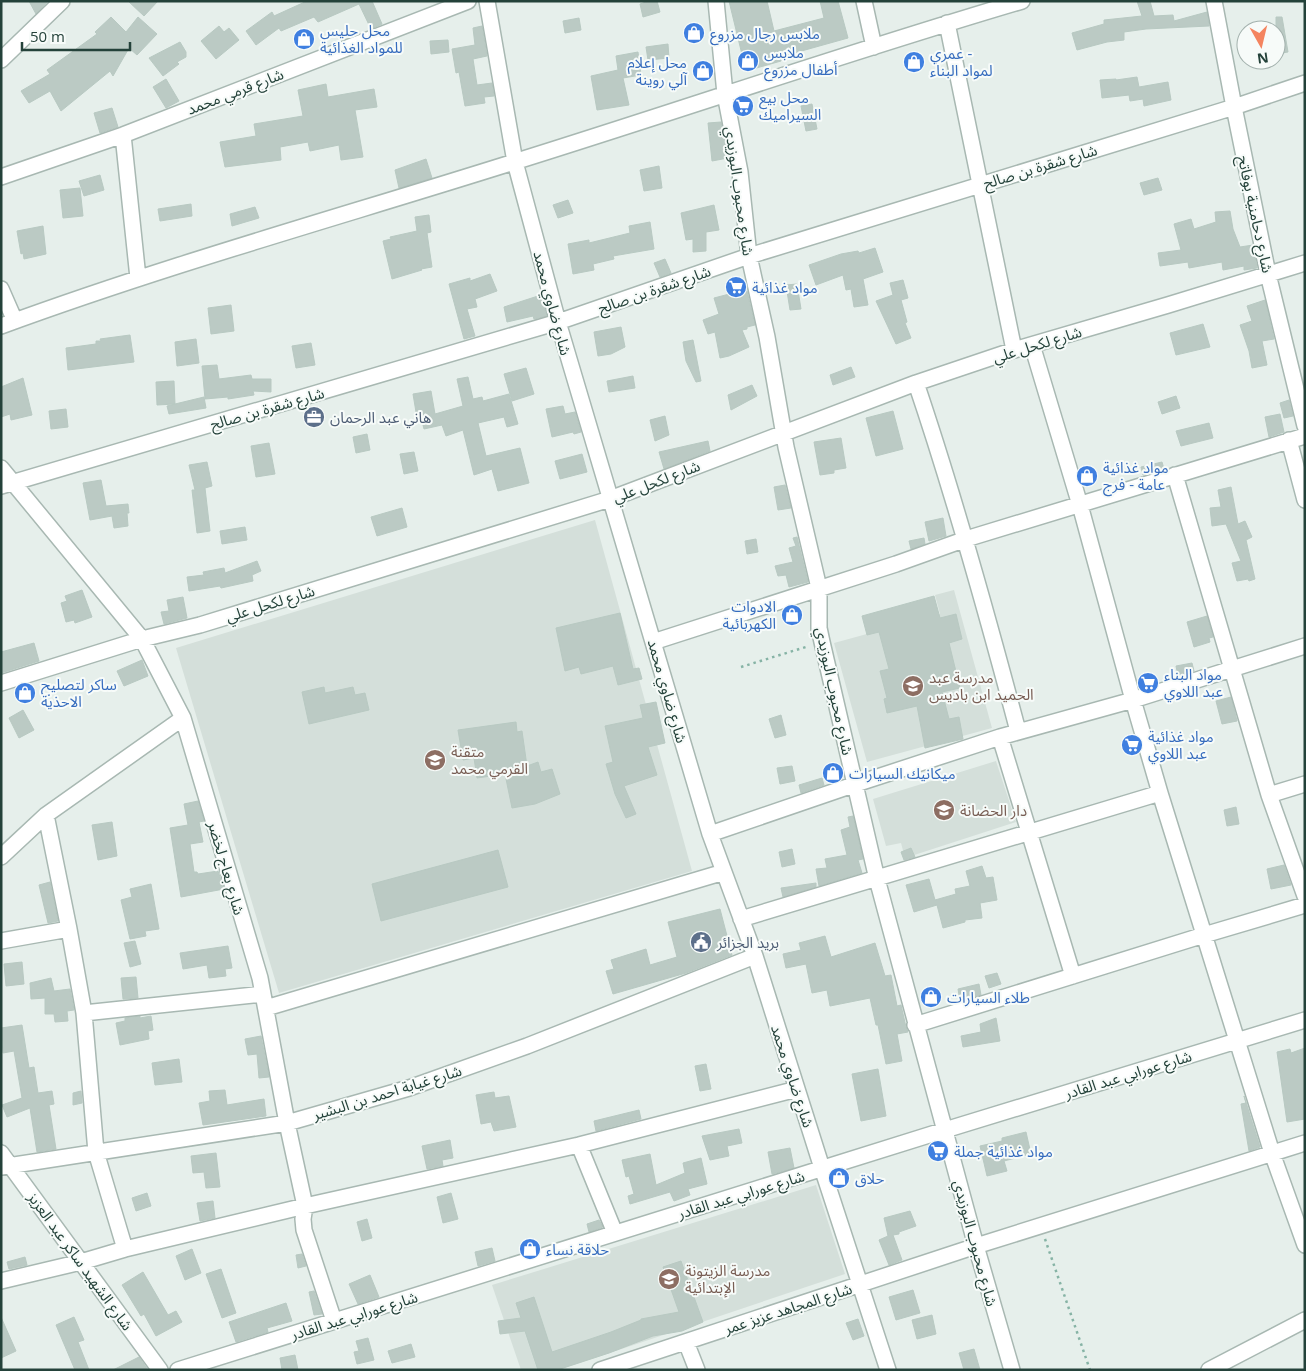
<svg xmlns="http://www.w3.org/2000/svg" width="1306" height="1371" viewBox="0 0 1306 1371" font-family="'Open Sans','Noto Sans Arabic',sans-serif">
<rect width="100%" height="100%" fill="#e6efeb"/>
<path fill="#d4dfda" d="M595,520L692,871L279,993L176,648Z
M954,590L992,728L867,762L834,643L940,614L935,595Z
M996,761L1016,822L905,858L901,843L886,846L873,799Z
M816,1185L845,1274L559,1370H521L492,1285Z"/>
<path fill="#bbcac4" stroke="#b8c9c2" d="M29,1H48L36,14Z
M128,1H158L144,16Z
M307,1H372L382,24L371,29L359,4L318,22L314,17L281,31L279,28L256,45L246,31L272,12L274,16Z
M649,1H657L660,12L643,17L640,4Z
M729,1H767L774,31L824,18L820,1H838L848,38L780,57L781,61L746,71Z
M1137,1H1150L1154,16L1173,15L1174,21L1207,12L1209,26L1146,29L1124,32V40L1107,42L1077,50L1072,33L1104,24V20L1142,16Z
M111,17L126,32L138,17L157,34L137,55L129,48L113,76L110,71L61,111L50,91L29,103L21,91L50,74L47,70L97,34L95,32Z
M1276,17H1282L1288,52L1276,54Z
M579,18L581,30L565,33L563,21Z
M219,26L224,32L229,28L239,40L216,59L201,41Z
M482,26L487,56L473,59L477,85L492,83L494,96L484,97L485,103L465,106L459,72L456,73L452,49L475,45L473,28Z
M448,40L449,52L431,54L430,41Z
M180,42L186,52V57L177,62L179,64L163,76L149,58Z
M668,44L669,58L648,60L646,47Z
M638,52L641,75L623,78L629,105L597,110L591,76L618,70L616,56Z
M1137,77L1139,87L1168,82L1171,100L1144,106L1143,99L1130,101L1129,95L1102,98L1100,80L1116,79V80Z
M166,79L179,101L166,108L153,87Z
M326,84L328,97L374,89L377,107L355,110L363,157L341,160L339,145L310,151L308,142L280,147L281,160L225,167L220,142L256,136L254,124L303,116L298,90Z
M812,104L817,129L806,131L801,106Z
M112,108L118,127L100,133L94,113Z
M721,122L728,158L712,161L708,123Z
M426,159L432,178L399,188L395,170Z
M659,166L662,188L644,191L640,170Z
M100,175L104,190L84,196L79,181Z
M1158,178L1162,190L1144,195L1140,183Z
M80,188L83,216L63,218L60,190Z
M568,200L573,213L558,218L553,205Z
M191,204L192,216L160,221L158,209Z
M714,205L719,230L706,232V251L693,252V239L686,240L681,213Z
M255,207L259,218L232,226L230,214Z
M1230,211L1233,229L1240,247L1253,245L1257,268L1244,270V266L1223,270L1222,262L1189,268L1188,262L1160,266L1158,253L1181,250L1174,224L1191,219L1194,229L1216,222L1215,212Z
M429,215L431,232L427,233L432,267L421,269L422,270L392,279L383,241L391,239L390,237L417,231L415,217Z
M650,222L654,249L613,256L614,259L593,264L594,270L573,274L568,244L589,240V243L630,233L629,226Z
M43,226L46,254L24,259L23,253L21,254L17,231Z
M875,248L883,272L863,279L868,305L854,307L851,289L846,290L843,275L816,285L809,265L841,254L858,251L859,253Z
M665,259L671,273L660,277L654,263Z
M490,274L497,291L475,299L477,307L467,309L475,336L464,339L449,284L470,278V281Z
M903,280L908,298L901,300L907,322L905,323L911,338L896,344L876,301L893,295L890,283Z
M797,284L801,309L790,310L786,285Z
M747,291L755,325L747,327V329L742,330L749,347L729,356L720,358L715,332L708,334L703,320L719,314L714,298L737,292V293Z
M541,295L547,316L534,319L533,316L507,322L504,307Z
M1265,300L1274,339L1262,341L1267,365L1252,368L1249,351L1240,325L1252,321L1247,306Z
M231,305L234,331L211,334L208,308Z
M1203,324L1210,347L1176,355L1170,333Z
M621,327L625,347L611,354L598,356L594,332Z
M130,335L134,362L68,370L66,348L96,344V341H101L100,339Z
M196,339L199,363L177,366L175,342Z
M693,340L701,381L696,382L686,361L683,342Z
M311,343L315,365L296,368L292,346Z
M217,365L219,379L251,375L252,379H271V392L253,391L254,395L228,399V397L205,399L202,366Z
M851,367L855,377L833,385L830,375Z
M526,368L534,394L512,401L504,374Z
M633,376L635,388L609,392L607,381Z
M468,377L473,399L482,397L483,401L509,394L518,424L507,427L504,417L478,423L486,456L520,448L529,483L498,491L492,469L474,475L463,430L446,436L442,425L424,429L421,417L417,418L413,394L431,391L435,414L463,406L457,379Z
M23,378L32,415L11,420L10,414L1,417V387Z
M174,381L175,404L204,397L206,408L169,414L167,406L175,404L157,405L156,382Z
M752,385L757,396L731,410L728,395Z
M1176,396L1180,408L1162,414L1158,402Z
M1289,400L1293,416L1284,418L1280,403Z
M563,406L565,414L575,412L581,432L574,434L573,432L552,437L546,409Z
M66,409L68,427L51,429L49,411Z
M893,411L903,449L876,456L866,418Z
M1280,414L1284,432L1269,437L1265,417Z
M665,416L669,435L655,441L650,420Z
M1209,423L1213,438L1181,446L1176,431Z
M367,434L370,450L356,453L353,437Z
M841,438L846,468L834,470V473L820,475L814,442Z
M708,441L710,451L664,469L659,452Z
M269,443L275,474L256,477L251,446Z
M414,452L418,471L404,474L400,454Z
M582,454L587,472L560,479L555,461Z
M207,462L212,486L205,488L210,531L197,533L192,490H195L189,465Z
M1162,462L1164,469L1143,475L1141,467Z
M101,480L106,506L128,504L129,513H127L128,526L114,528L112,516L90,520L83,483Z
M785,485L791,508L778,510L774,487Z
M1231,487L1238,524L1245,521L1252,537L1246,540L1255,579L1249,581L1248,579L1237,581L1232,563L1241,561L1226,524L1212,526L1210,508L1221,507L1218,490Z
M402,508L407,527L377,536L371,517Z
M943,518L946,536L929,541L925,522Z
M245,527L247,540L222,544L220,531Z
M797,537L808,582L789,587L786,575L778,576L775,566L793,562L789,548L796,546L793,538Z
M924,538L925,544L911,549L909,541Z
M756,539L758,552L747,554L745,541Z
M257,561L261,571L252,575L253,581L221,588L220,586L189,591L187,577L204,575L203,572L224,568L225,573Z
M82,590L92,617L75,623L74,620L66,622L61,603L67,601L65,596Z
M934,596L940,618L956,614L962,639L949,643L960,688L942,692L949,719L959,717L963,739L925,748L917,706L887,713L884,699L887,698L880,671L889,669L879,632L867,635L862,616Z
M183,597L187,618L164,624L161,612L169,611L167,600Z
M620,613L633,669L639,668L642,679L618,685L613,666L581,674L579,667L565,671L556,628Z
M1207,616L1213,637L1209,638L1210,642L1194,647L1187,622Z
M34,643L39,661L1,673V652Z
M142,660L148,676L124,686L117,671Z
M1192,663L1194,671L1178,676L1176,666Z
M324,687L325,693L353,687L355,695L365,693L369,710L309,724L302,692Z
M1231,697L1237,721L1222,724L1216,701Z
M656,702L665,743L648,747L657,775L624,786L636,814L626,818L615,794L606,764L613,762L605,726L643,718L640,705Z
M23,710L34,730L19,738L9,718Z
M781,715L786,735L775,738L769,719Z
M516,722L517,732L522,731L527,766L538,762L541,772L552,769L560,794L535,804L512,808L505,774L477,778L474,758L463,760L458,730Z
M792,766L795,781L780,784L777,768Z
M822,778L824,785L801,793L799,785Z
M198,801L204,821L199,822L203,842L190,844L194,872H197L198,874L218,871L224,889L181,897L170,828L188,825L184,804Z
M1236,807L1239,824L1227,826L1224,810Z
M853,816L863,859L858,860L862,873L819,886L816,869L827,868L825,859L847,855L841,830L850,827L848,817Z
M112,822L117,856L98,860L92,825Z
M911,848L915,857L904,860L901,852Z
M792,849L795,864L782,867L779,852Z
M498,850L508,887L381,921L372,884Z
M1284,865L1291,885L1271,889L1267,869Z
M982,866L986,878L993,877L997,900L980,903L982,918L965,920V922L943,928L937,905L914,912L906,885L929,879L935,900L956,894L955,889L970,886L966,871Z
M50,882L58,921L48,923L39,885Z
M816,883V887L783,897L781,888Z
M151,884L159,929L145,931L146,936L130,939L121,900L132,897L130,889Z
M720,909L732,955L686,973L613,994L606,971L614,969L611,960L646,949L650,965L677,957L668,922Z
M825,936L831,957L875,943L885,976L891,975L897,1006L901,1005L906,1027L908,1032L897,1034L902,1061L886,1064L878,1025H876L870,998L830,1006L827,990L812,993L806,964L786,968L783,954L801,950L799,943Z
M135,941L141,964L130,967L124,943Z
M228,946L232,968L225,969L226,976L209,978L207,965L183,969L180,953Z
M22,962L24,984L6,986L4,964Z
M997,973L1001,984L989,988L985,976Z
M136,977L138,998L123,999L121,978Z
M51,978L54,991L70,989L74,1010L67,1011L68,1021L55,1022L54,1014H45V998L31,999L30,983Z
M979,984L981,995L960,1001L958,989Z
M140,1016V1018L151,1016L153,1030L148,1031L149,1039L120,1045L116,1023L125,1021V1018Z
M996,1018L1000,1041L963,1047L961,1036L981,1032L980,1024Z
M22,1025L29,1068L34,1067L38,1093L52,1091L54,1104L49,1105L56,1149L37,1152L30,1108L7,1117L2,1105L22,1098L14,1051L3,1053L1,1028Z
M261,1036L269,1077L259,1078L257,1054L248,1055L245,1039Z
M1305,1048V1119L1287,1122L1277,1052L1290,1049L1291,1053Z
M179,1059L182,1082L155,1085L152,1063Z
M706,1064L711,1089L700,1091L695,1066Z
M878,1069L886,1116L861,1121L852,1074Z
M225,1090L227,1105L264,1099L266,1116L203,1125L199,1103L210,1101L209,1091Z
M81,1091L82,1103L73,1105V1093Z
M494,1092L495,1098L509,1096L516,1127L494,1131L491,1122L481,1124L476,1095Z
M1244,1096L1260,1147L1249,1151L1241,1104L1246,1103Z
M639,1110L641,1119L596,1131L594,1121Z
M739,1129L742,1143L727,1146L729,1156L710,1160L702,1136Z
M1026,1132L1031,1154L1004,1161L1007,1171L987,1176L980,1146L1002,1141V1138Z
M450,1140L453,1158L442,1160L443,1166L427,1169L422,1146Z
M790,1148L794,1168L772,1174L768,1152Z
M216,1153L220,1187L206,1188L204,1172L193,1173L191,1156Z
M650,1154L656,1185L685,1173L683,1163L701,1158L707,1184L688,1189L690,1195L674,1201L670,1192L630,1204L628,1196L634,1194L629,1176L626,1177L622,1160Z
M147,1193L151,1206L136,1211L132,1198Z
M451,1193L458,1219L443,1223L437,1197Z
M213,1201L215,1218L200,1221L197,1203Z
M910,1211L916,1226L899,1232V1234L893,1235L902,1260L889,1265L879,1240L888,1236L884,1218Z
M367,1219L372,1238L362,1241L357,1222Z
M599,1220L603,1227L589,1232L587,1224Z
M492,1248L495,1261L478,1266L475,1252Z
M192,1249L201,1273L185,1280L176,1256Z
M302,1254L306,1266L298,1268L296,1255Z
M25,1257L27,1265L9,1269L7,1262Z
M681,1261L703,1322L682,1331L653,1336L609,1353L557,1370H538L525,1331L500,1334L498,1321L521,1318L516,1303L534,1297L552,1352L611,1332L641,1320V1319L679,1312L663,1267Z
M221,1269L236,1313L222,1318L206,1274Z
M143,1272L168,1315L176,1311L182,1322L156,1336L144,1314L141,1316L122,1285Z
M370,1275L379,1297L358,1304L349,1284Z
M913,1290L920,1313L896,1320L889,1297Z
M314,1291L322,1314L314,1315L309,1292Z
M286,1303L292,1321L267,1328L268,1332L236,1342L229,1322Z
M932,1315L936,1334L917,1339L912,1320Z
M1,1317L16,1351L1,1358Z
M74,1317L84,1340L78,1342L89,1370H75L56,1325Z
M858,1319L864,1336L853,1340L846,1323Z
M368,1338L374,1360L357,1364L354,1352L359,1351L356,1341Z
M411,1344L415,1357L392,1363L388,1351Z
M974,1349L980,1370H964L959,1353Z
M295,1355L298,1370H282L280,1358Z
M139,1357L148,1370H113Z"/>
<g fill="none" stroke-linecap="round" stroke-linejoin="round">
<g stroke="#a8b8b2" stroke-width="18">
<path id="minor" d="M487,1L515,162L558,322L710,834L755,956L822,1168L888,1370
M716,1L725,94L740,172L749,256L767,337L786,447L819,588V628L822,642L877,879L976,1246L1012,1370
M864,1L874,47
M1214,1L1234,107L1268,274L1305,426
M947,23L1014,350
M1,60L62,1
M123,135L138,278
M1,177L123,135L468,1
M1,289L15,321
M1,326C170,264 343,216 514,162C684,109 852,51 1022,1
M1032,345L1080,505L1133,700L1160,793L1272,1153L1305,1245
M916,383C955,498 987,614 1018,731
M1289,440L1305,500
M1,468L142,639L183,718L260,978L287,1123L305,1206L303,1219L304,1230L334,1321
M1175,475L1269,795L1305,896
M1,486L558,322L749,256L1234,107L1305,83
M653,642L896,564L966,539L1305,436
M1,683L142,639L200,625L610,499L916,383L1014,350L1168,305L1305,263
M1000,737L1073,976
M1269,795L1305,784
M46,815L69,929L84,1013L96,1152L125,1249
M710,834L856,784L1000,737L1133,700L1305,646
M1,857L46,815L183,718
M741,919L1160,793
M1,941L69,929
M266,1008L724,872
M84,1013L263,994
M915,1025L1204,935L1305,905
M579,1145L615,1233
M1,1153L160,1370
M1,1167L287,1123L409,1088L527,1046L755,956
M1,1281L81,1262L125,1249L305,1206L579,1145L797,1089
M686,1342L697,1370
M178,1370L945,1130L1305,1020
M600,1370L976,1246L1305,1143
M1209,1370L1305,1320"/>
</g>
<path stroke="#86b3a5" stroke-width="2.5" stroke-dasharray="2.5 4" stroke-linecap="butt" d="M741,667L809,646
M1045,1239L1090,1370"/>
<use href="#minor" stroke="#fff" stroke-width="15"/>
</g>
<defs>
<g id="shop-disc" transform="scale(1.125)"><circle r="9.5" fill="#3f7fe0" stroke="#f7fbf9"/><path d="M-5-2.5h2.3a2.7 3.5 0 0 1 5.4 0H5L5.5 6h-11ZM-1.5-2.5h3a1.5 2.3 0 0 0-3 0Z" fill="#fff"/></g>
<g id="supermarket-disc" transform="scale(1.125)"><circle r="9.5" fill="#3f7fe0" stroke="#f7fbf9"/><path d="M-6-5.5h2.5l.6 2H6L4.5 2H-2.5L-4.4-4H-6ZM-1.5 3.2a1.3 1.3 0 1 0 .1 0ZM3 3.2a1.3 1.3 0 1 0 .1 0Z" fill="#fff"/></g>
<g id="office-disc" transform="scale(1.125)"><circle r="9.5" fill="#5c6f8a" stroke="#f7fbf9"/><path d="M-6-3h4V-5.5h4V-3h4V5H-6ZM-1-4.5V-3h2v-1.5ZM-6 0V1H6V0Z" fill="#fff"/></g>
<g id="school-disc" transform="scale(1.125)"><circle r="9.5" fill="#8d6e63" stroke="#f7fbf9"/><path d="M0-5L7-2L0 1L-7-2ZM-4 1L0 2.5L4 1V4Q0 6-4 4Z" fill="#fff"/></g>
<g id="civic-disc" transform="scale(1.125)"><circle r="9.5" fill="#5c6f8a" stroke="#f7fbf9"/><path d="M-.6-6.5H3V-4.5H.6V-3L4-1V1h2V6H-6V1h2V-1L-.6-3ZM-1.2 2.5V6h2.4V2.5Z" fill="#fff"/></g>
</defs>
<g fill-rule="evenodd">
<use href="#shop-disc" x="694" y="33"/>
<use href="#shop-disc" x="304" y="39"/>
<use href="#shop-disc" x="748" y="61"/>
<use href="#shop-disc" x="914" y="62"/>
<use href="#shop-disc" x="703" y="71"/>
<use href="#supermarket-disc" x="743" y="106"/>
<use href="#supermarket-disc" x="736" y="287"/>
<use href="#office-disc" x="314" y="417"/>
<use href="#shop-disc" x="1087" y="476"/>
<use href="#shop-disc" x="792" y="615"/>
<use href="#supermarket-disc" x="1148" y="683"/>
<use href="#school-disc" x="913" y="686"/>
<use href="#shop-disc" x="25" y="693"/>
<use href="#supermarket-disc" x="1132" y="745"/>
<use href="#school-disc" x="435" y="760"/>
<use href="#shop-disc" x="833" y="773"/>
<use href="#school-disc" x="944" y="810"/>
<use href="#civic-disc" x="701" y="942"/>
<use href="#shop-disc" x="931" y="997"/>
<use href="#supermarket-disc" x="938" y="1151"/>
<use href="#shop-disc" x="839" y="1178"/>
<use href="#shop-disc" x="530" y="1249"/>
<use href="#school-disc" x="669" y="1279"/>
</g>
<g text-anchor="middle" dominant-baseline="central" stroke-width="4" stroke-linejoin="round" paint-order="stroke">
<g font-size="15" fill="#366cbe" stroke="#f7fbf9" text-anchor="start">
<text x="320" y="30">محل حليس<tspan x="320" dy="17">للمواد الغذائية</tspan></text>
<text x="710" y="33">ملابس رجال مزروع</text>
<text x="764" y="52">ملابس<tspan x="764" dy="17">أطفال مزروع</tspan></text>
<text x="930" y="53">عمري -<tspan x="930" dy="17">لمواد البناء</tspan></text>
<text x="687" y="62" text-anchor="end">محل إعلام<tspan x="687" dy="17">آلي روينة</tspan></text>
<text x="759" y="97">محل بيع<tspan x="759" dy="17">السيراميك</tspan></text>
<text x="752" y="287">مواد غذائية</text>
<text x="1103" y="467">مواد غذائية<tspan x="1103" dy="17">عامة - فرج</tspan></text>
<text x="776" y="606" text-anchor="end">الادوات<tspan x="776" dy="17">الكهربائية</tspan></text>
<text x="1164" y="674">مواد البناء<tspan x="1164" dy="17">عبد اللاوي</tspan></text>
<text x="41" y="684">ساكر لتصليح<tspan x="41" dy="17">الاحذية</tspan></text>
<text x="1148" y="736">مواد غذائية<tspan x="1148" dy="17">عبد اللاوي</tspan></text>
<text x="849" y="773">ميكانيك السيارات</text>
<text x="947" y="997">طلاء السيارات</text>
<text x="954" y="1151">مواد غذائية جملة</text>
<text x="855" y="1178">حلاق</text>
<text x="546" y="1249">حلاقة نساء</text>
</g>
<g font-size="15" fill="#24423a" stroke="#f7fbf9">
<text transform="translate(235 91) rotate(-21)">شارع قرمي محمد</text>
<text transform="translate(1040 166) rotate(-17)">شارع شقرة بن صالح</text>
<text transform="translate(740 191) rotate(82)">شارع محبوب البوزيدي</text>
<text transform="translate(1256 214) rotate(78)">شارع دحامنية بوفاتح</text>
<text transform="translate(654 289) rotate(-19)">شارع شقرة بن صالح</text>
<text transform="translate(553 303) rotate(75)">شارع ضاوي محمد</text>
<text transform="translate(1037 344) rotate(-17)">شارع لكحل علي</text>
<text transform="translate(267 408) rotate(-16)">شارع شقرة بن صالح</text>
<text transform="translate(656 481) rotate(-21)">شارع لكحل علي</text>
<text transform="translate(270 603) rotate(-17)">شارع لكحل علي</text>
<text transform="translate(668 691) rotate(74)">شارع ضاوي محمد</text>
<text transform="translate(835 691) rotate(78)">شارع محبوب البوزيدي</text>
<text transform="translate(227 868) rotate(74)">شارع بعاج لخضر</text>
<text transform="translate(1128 1074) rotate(-17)">شارع عورابي عبد القادر</text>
<text transform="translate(793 1076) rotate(72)">شارع ضاوي محمد</text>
<text transform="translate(387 1092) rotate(-17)">شارع غيابة احمد بن البشير</text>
<text transform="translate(741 1194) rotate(-17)">شارع عورابي عبد القادر</text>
<text transform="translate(976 1243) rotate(75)">شارع محبوب البوزيدي</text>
<text transform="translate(81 1261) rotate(54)">شارع الشهيد ساكر عبد العزيز</text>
<text transform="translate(788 1308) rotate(-18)">شارع المجاهد عزيز عمر</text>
<text transform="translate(354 1315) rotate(-17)">شارع عورابي عبد القادر</text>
</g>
<g font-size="15" fill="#4e5e75" stroke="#f7fbf9" text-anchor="start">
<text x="330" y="417">هاني عبد الرحمان</text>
<text x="717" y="942">بريد الجزائر</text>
</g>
<g font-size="15" fill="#785e54" stroke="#f7fbf9" text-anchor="start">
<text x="929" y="677">مدرسة عبد<tspan x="929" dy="17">الحميد ابن باديس</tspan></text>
<text x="451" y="751">متقنة<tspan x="451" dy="17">القرمي محمد</tspan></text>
<text x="960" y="810">دار الحضانة</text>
<text x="685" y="1270">مدرسة الزيتونة<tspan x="685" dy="17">الإبتدائية</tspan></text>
</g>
</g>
<rect width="1306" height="1371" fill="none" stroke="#24423a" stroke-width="5"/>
<g transform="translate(1261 45) rotate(172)"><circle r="24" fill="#f7fbf9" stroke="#a3b1ad"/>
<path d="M0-4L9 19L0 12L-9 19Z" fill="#f4845f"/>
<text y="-8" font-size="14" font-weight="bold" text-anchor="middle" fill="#24423a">N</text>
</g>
<path d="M22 42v8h108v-8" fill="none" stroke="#24423a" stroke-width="2.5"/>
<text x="30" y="42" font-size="15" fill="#24423a" stroke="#f7fbf9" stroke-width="4" paint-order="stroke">50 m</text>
</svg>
